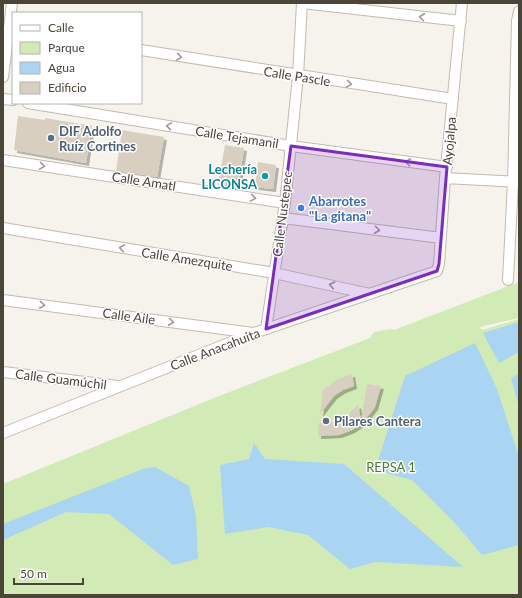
<svg xmlns="http://www.w3.org/2000/svg" width="522" height="598" viewBox="0 0 522 598" font-family="Lato,sans-serif">
<defs>
<filter id="shadow"><feDropShadow dx="3" dy="3" stdDeviation="0" flood-color="#0004"/></filter>
</defs>
<rect width="100%" height="100%" fill="#f6f3ec"/>
<path fill="#d2eab5" d="M519,282V318L480,327L482,330L519,319V595H3V484L214,398L370,338L374,332L390,329L394,330Z"/>
<path fill="#a9d4f2" d="M519,322V352L499,363L483,333Z
M475,343L497,389L519,457V545L482,555L454,522L412,480L375,470L405,376Z
M519,374V407L511,378Z
M254,443L265,459L344,464L463,567L375,562L350,569L308,535L268,527L225,534L220,465L249,459Z
M155,467L189,486L196,516L198,559L173,565L109,514L66,512L3,540V524L143,469Z"/>
<path fill="#d8cfc1" filter="url(#shadow)" d="M18,116L45,120V118L92,126L86,163L14,150Z
M122,130L164,137L157,177L116,171Z
M225,145L244,148L238,188L218,185Z
M258,162L276,165L273,189L255,187Z
M352,374L354,386L343,390L334,396L320,414L323,390L338,379Z
M367,384L381,386L375,407L365,420H367L352,430L339,435L318,436L319,423L354,421L345,417L358,405L361,421Z"/>
<g fill="none" stroke-linecap="round" stroke-linejoin="round">
<g stroke="#c2bbae" stroke-width="12">
<path id="minor" d="M302,3L461,21
M141,50L453,99
M3,77L12,3
M3,99L13,100
M28,103L291,146L447,167
M3,160L285,203
M445,178L519,182
M283,218L441,238
M3,228L274,273L370,294
M508,280L513,182L517,21L519,11
M3,300L253,333
M266,329L285,203L298,76L302,3
M3,372L118,386
M3,433L254,333L437,271L439,264L445,178L462,3"/>
</g>
<use href="#minor" stroke="#fff" stroke-width="10"/>
</g>
<defs><path id="oneway-chevron" d="M-2-3.5L2.5 0L-2 3.5" fill="none" stroke-width="1.6" stroke-linecap="round" stroke-linejoin="round"/></defs>
<g stroke="#9c9892">
<use href="#oneway-chevron" transform="translate(422 17) rotate(-173)"/>
<use href="#oneway-chevron" transform="translate(179 57) rotate(9)"/>
<use href="#oneway-chevron" transform="translate(349 84) rotate(9)"/>
<use href="#oneway-chevron" transform="translate(169 126) rotate(-171)"/>
<use href="#oneway-chevron" transform="translate(408 162) rotate(-172)"/>
<use href="#oneway-chevron" transform="translate(42 166) rotate(9)"/>
<use href="#oneway-chevron" transform="translate(253 198) rotate(9)"/>
<use href="#oneway-chevron" transform="translate(377 230) rotate(7)"/>
<use href="#oneway-chevron" transform="translate(122 248) rotate(-171)"/>
<use href="#oneway-chevron" transform="translate(332 285) rotate(-168)"/>
<use href="#oneway-chevron" transform="translate(42 305) rotate(8)"/>
<use href="#oneway-chevron" transform="translate(171 322) rotate(8)"/>
</g>
<path fill="#7b2cbf" fill-opacity="0.2" stroke="#7b2cbf" stroke-width="3" stroke-linejoin="round" d="M291,146L447,167L439,264L437,271L266,329Z"/>
<g fill="#5c6f8a" stroke="#fff" stroke-width="1.5">
<circle cx="51" cy="138" r="4"/>
<circle cx="326" cy="421" r="4"/>
</g>
<circle fill="#0f9aa8" stroke="#fff" stroke-width="1.5" cx="265" cy="176" r="4"/>
<circle fill="#3f7fe0" stroke="#fff" stroke-width="1.5" cx="301" cy="208" r="4"/>
<g text-anchor="middle" dominant-baseline="central" stroke-width="3" stroke-linejoin="round" paint-order="stroke">
<g font-size="13" fill="#4b4439" stroke="#fff">
<text transform="translate(297 76) rotate(9)">Calle Pascle</text>
<text transform="translate(237 137) rotate(9)">Calle Tejamanil</text>
<text transform="translate(449 141) rotate(-85)">Ayojalpa</text>
<text transform="translate(144 181) rotate(9)">Calle Amatl</text>
<text transform="translate(282 214) rotate(-83)">Calle Nustepec</text>
<text transform="translate(187 259) rotate(9)">Calle Amezquite</text>
<text transform="translate(129 316) rotate(8)">Calle Aile</text>
<text transform="translate(215 349) rotate(-21)">Calle Anacahuita</text>
<text transform="translate(61 379) rotate(7)">Calle Guamúchil</text>
</g>
<g font-size="13" font-weight="bold" fill="#4e5e75" stroke="#fff" text-anchor="start">
<text x="59" y="131">DIF Adolfo<tspan x="59" dy="15">Ruíz Cortines</tspan></text>
<text x="334" y="421">Pilares Cantera</text>
</g>
<g font-size="13" font-weight="bold" fill="#0d838f" stroke="#fff" text-anchor="end">
<text x="257" y="169">Lechería<tspan x="257" dy="15">LICONSA</tspan></text>
</g>
<g font-size="13" font-weight="bold" fill="#366cbe" stroke="#fff" text-anchor="start">
<text x="309" y="201">Abarrotes<tspan x="309" dy="15">"La gitana"</tspan></text>
</g>
<g font-size="13" fill="#4a7f2a" stroke="#fff">
<text x="391" y="467">REPSA 1</text>
</g>
</g>
<rect width="522" height="598" fill="none" stroke="#4b4439" stroke-width="8"/>
<rect x="12" y="12" width="130" height="92" fill="#ffffff" stroke="#b7b4b0"/>
<rect x="20" y="25" width="20" height="6" fill="#ffffff" stroke="#b7b4b0"/>
<text x="48" y="32" font-size="12" fill="#4b4439">Calle</text>
<rect x="20" y="42" width="20" height="12" fill="#d2eab5" stroke="#b7b4b0"/>
<text x="48" y="52" font-size="12" fill="#4b4439">Parque</text>
<rect x="20" y="62" width="20" height="12" fill="#a9d4f2" stroke="#b7b4b0"/>
<text x="48" y="72" font-size="12" fill="#4b4439">Agua</text>
<rect x="20" y="82" width="20" height="12" fill="#d8cfc1" stroke="#b7b4b0"/>
<text x="48" y="92" font-size="12" fill="#4b4439">Edificio</text>
<path d="M14 578v6h69v-6" fill="none" stroke="#4b4439" stroke-width="2"/>
<text x="20" y="578" font-size="12" fill="#4b4439" stroke="#ffffff" stroke-width="3" paint-order="stroke">50 m</text>
</svg>
